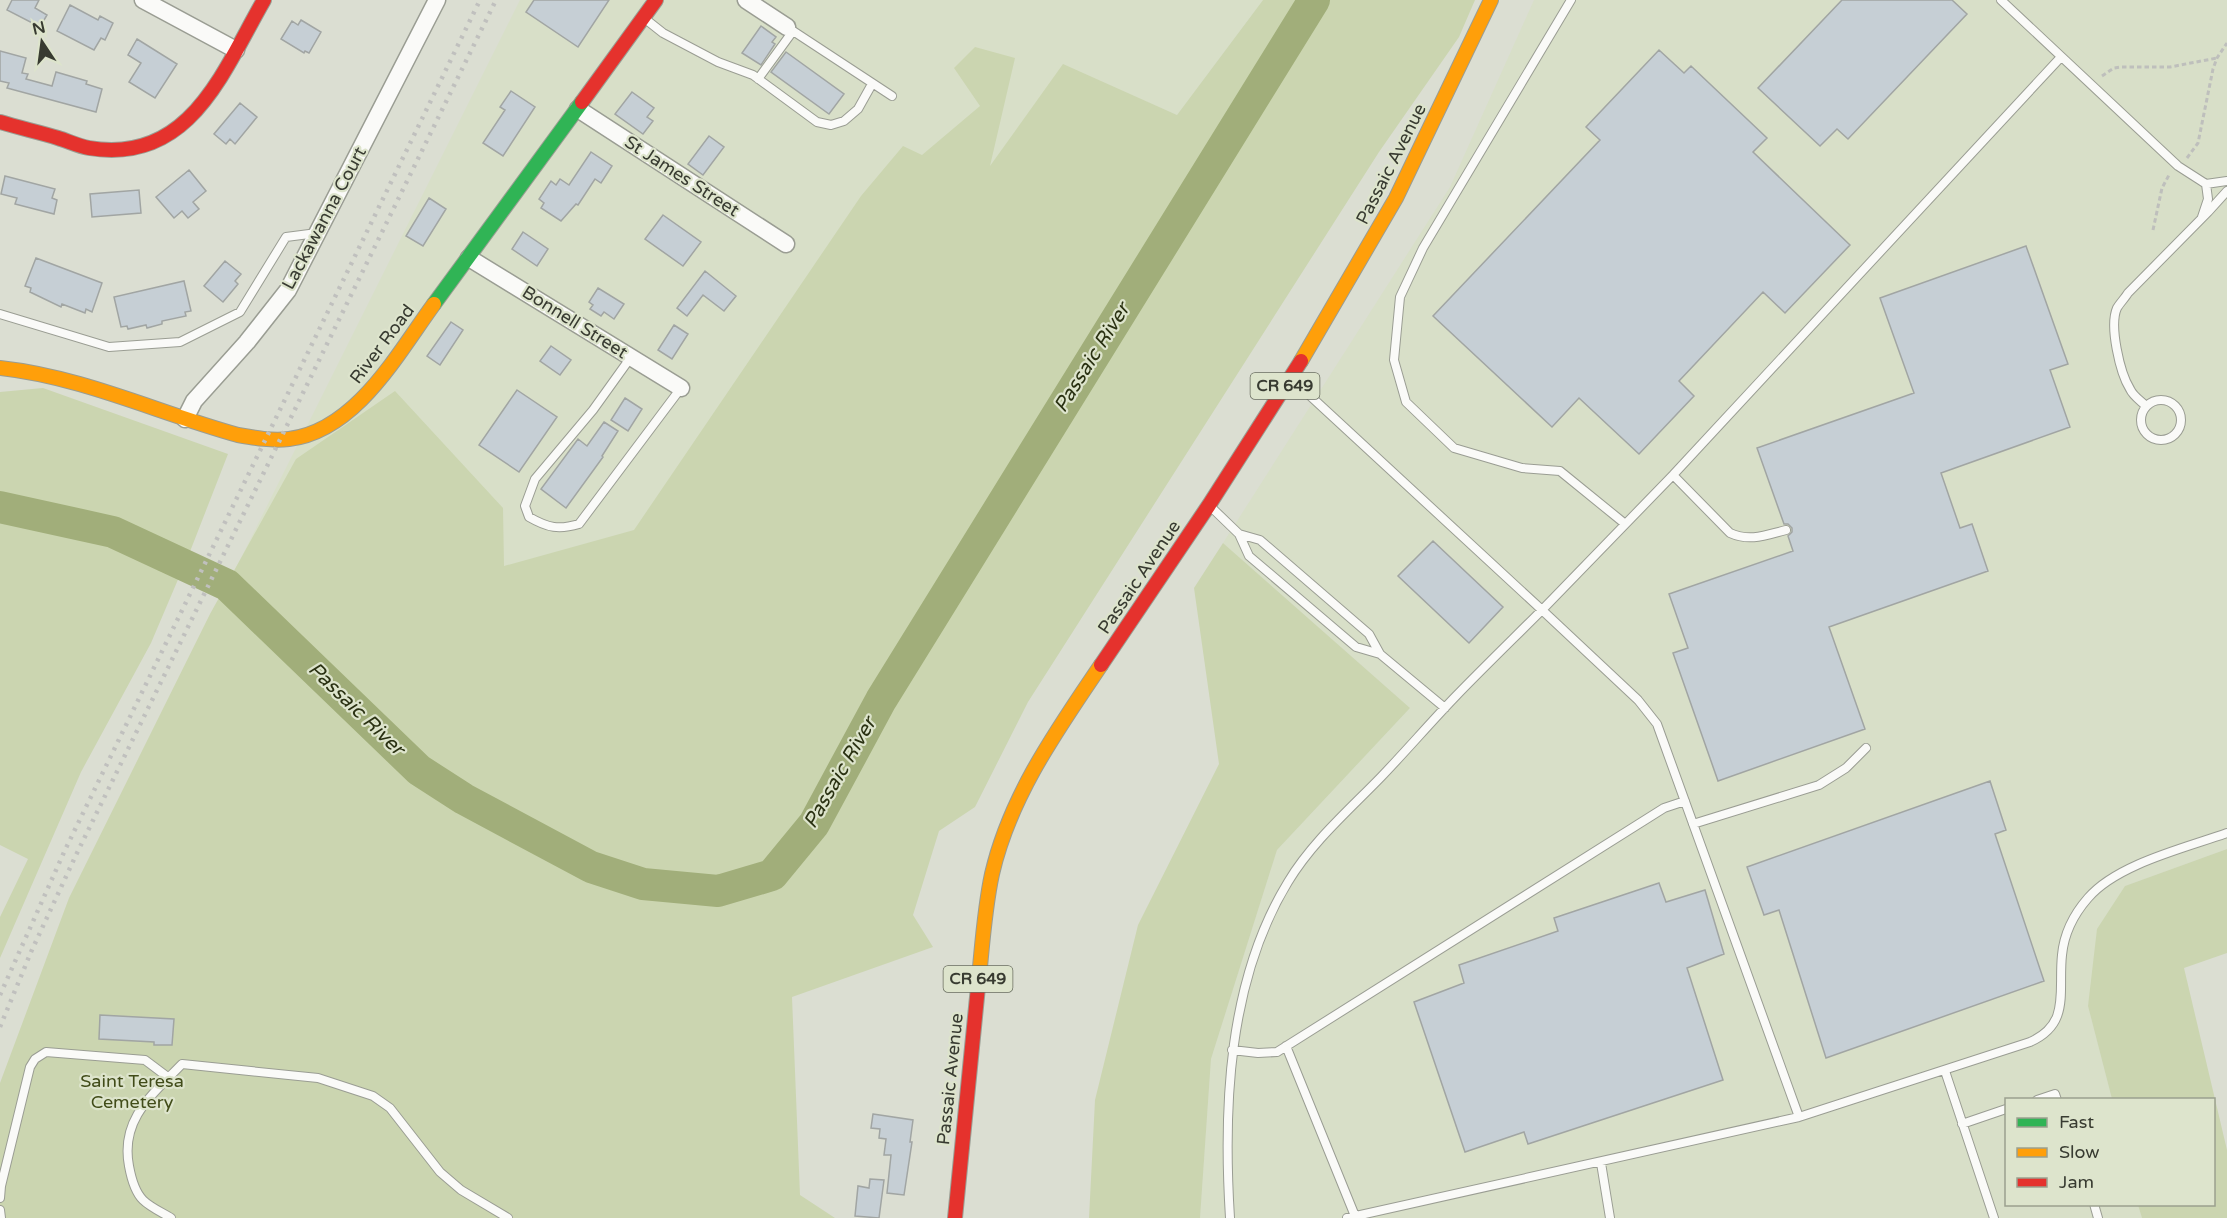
<svg xmlns="http://www.w3.org/2000/svg" width="2227" height="1218" viewBox="0 0 2227 1218" font-family="'Varela Round',sans-serif">
<rect width="100%" height="100%" fill="#dbded2"/>
<path fill="#d8dfc8" d="M520,0H1263L1177,115L1063,65L650,646L232,576Z
M1534,0H2227V849L2125,886L2088,1006L2112,1099L2006,1100V1204L2138,1205L2142,1218H1200L1211,1059L1277,850L1410,708L1223,543L1450,187Z"/>
<path fill="#cbd5b0" d="M1263,0H1475L1459,37L1379,152L1028,702L975,807L939,831L913,915L933,947L792,997L800,1195L835,1218H0V1083L69,898L210,614L296,459L395,391L503,508L504,566L634,530L861,196L903,146L922,155L980,106L954,68L975,47L1015,58L990,166L1063,64L1177,115Z
M43,388L228,454L191,549L151,643L81,772L0,958V917L28,859L0,845V392Z
M1223,543L1410,708L1277,850L1211,1059L1200,1218H1089L1095,1100L1138,925L1219,764L1194,588Z
M2227,849V953L2184,968L2227,1150V1218H2142L2138,1205L2214,1204V1100L2112,1099L2088,1006L2097,929L2125,886Z"/>
<g fill="none" stroke-linecap="round" stroke-linejoin="round">
<path stroke="#a1ae7a" stroke-width="32" d="M0,507L113,532L227,585L419,770L464,799L591,867L643,884L718,891L772,875L814,824L881,700L1314,0"/>
</g>
<path fill="#c6cfd5" stroke="#a1a5a3" stroke-width="1.5" d="M12,0H39L35,8L47,15L40,27L7,10Z
M534,0H609L578,47L526,12Z
M1842,0H1952L1967,14L1848,139L1837,129L1820,146L1758,88Z
M70,5L98,20L100,16L113,23L105,40L101,38L94,50L57,31Z
M301,20L321,32L309,53L305,51L304,53L281,39L292,21L298,25Z
M761,26L776,37L772,42L775,44L761,65L742,53Z
M137,39L177,64L155,98L129,82L141,63L128,55Z
M1659,50L1684,73L1691,66L1767,138L1753,152L1850,245L1785,313L1763,292L1679,381L1694,396L1639,454L1579,398L1552,427L1433,316L1600,140L1586,127Z
M0,51L26,58L22,73L28,74L26,79L52,86L56,72L87,81L86,84L102,89L96,112L7,88L9,83L0,81Z
M786,52L844,94L829,114L771,72Z
M511,91L535,107L503,156L483,143L505,110L500,107Z
M632,92L654,108L647,117L653,121L643,134L615,114Z
M240,103L257,117L235,144L230,139L226,144L214,134Z
M709,136L724,147L703,175L688,164Z
M591,152L612,166L601,183L595,179L578,205L576,204L561,221L541,208L544,203L539,199L551,181L556,185L560,179L569,185Z
M189,170L206,191L193,202L199,209L188,218L182,211L174,218L156,197Z
M5,176L55,189L52,198L57,200L54,214L15,204L17,198L1,194Z
M139,190L141,213L92,217L90,194Z
M429,198L446,209L423,246L406,236Z
M663,215L701,242L683,266L645,239Z
M523,232L548,249L537,266L512,249Z
M2026,246L2068,364L2050,370L2070,427L1941,473L1960,528L1972,524L1988,571L1829,627L1865,729L1718,781L1673,653L1688,648L1669,594L1793,551L1788,536L1792,532V528L1788,524H1784L1757,448L1914,393L1880,298Z
M36,258L102,283L92,312L86,309L85,313L62,304L61,307L30,292L31,288L25,286Z
M225,261L241,274L235,281L238,284L223,302L204,286Z
M705,271L736,296L724,311L703,295L687,316L677,308Z
M184,281L191,311L185,312L186,316L162,321V324L147,328L146,325L128,329L127,326L121,327L114,297Z
M598,288L624,304L614,319L604,312L601,316L590,309L593,305L589,302Z
M451,322L463,330L440,365L427,356Z
M674,325L688,334L672,359L658,350Z
M551,346L571,360L560,375L540,361Z
M517,390L557,417L519,472L479,445Z
M625,398L642,409L628,431L611,420Z
M604,422L618,431L602,456L603,457L566,508L541,489L578,439L587,446Z
M1433,541L1503,607L1469,643L1398,576Z
M1990,781L2006,830L1995,834L2044,981L1826,1058L1779,910L1764,915L1747,867Z
M1659,883L1666,902L1705,890L1724,954L1687,968L1723,1080L1528,1144L1524,1132L1465,1152L1414,1002L1464,983L1459,965L1558,931L1554,918Z
M100,1015L174,1019L172,1045H154V1042L99,1039Z
M873,1114L913,1120L910,1142H912L904,1195L887,1193L891,1155H884L886,1139L879,1138L880,1129L871,1128Z
M870,1179L884,1180L879,1218L855,1216L858,1186L869,1188Z"/>
<g fill="none" stroke-linecap="round" stroke-linejoin="round">
<g stroke="#9a9d93" stroke-width="10">
<path id="lane" d="M1571,0L1423,248L1400,297L1394,360L1406,402L1454,448L1522,468L1560,471L1624,523
M2001,0L2178,166L2206,184L2227,181
M644,18L663,33L718,62L753,75L817,122L831,125L844,121L858,109L872,84
M787,27L892,96
M758,79L793,31
M2202,217L2208,199L2206,184
M0,314L109,347L180,342L240,312L286,237L317,233
M631,357L593,410L535,479L525,506L529,517C548,528 559,530 579,524L681,388
M1293,380L1542,610L1673,475L2061,57
M2141 420a20 20 0 1 1 40 0a20 20 0 1 1-40 0Z
M2146,406C2141,401 2133,396 2130,389C2120,373 2109,326 2117,308C2120,303 2125,298 2128,293L2208,212L2227,191
M1673,475L1730,533C1750,542 1766,535 1786,530
M1211,507L1239,534L1249,556L1356,647L1380,654
M1239,534L1260,540L1369,634L1380,654L1445,708
M1693,824L1819,785L1846,768L1866,748
M1286,1046L1355,1216
M1232,1050L1258,1053L1277,1052L1664,808L1685,801
M1945,1071L1994,1218
M2037,1100L2055,1094L2057,1100
M1962,1124L2006,1109
M1601,1163L1610,1218
M0,1198L1,1186L30,1067L35,1059L46,1052L145,1060L169,1078
M2094,1204L2098,1218
M0,1210L1,1218
M171,1218C163,1213 150,1207 143,1200C135,1192 131,1177 129,1166C120,1119 153,1094 182,1064L318,1078L373,1096L390,1108L440,1172L461,1190L508,1218
M1230,1218C1223,1107 1228,980 1288,882C1312,842 1349,810 1381,777C1406,751 1430,723 1455,697C1484,667 1513,639 1542,610L1638,700L1657,724L1799,1117
M1347,1218L1799,1117L2030,1042C2071,1024 2058,991 2062,955C2064,934 2074,914 2088,898C2117,864 2185,848 2227,833"/>
</g>
<g stroke="#9a9d93" stroke-width="19">
<path id="street" d="M143,0L236,50
M746,0L787,27
M578,109L786,244
M469,258L681,388
M185,419L194,401L247,342L288,290L437,0"/>
</g>
<g stroke="#9a9d93" stroke-width="16">
<path id="fast" d="M434,304L582,102"/>
</g>
<g stroke="#9a9d93" stroke-width="16">
<path id="slow" d="M1301,361L1396,198L1491,0
M0,368C83,377 158,413 238,435C255,438 272,441 289,439C356,431 398,353 434,304
M978,987C982,950 984,911 992,874C1010,796 1057,730 1101,665"/>
</g>
<g stroke="#9a9d93" stroke-width="16">
<path id="jam" d="M582,102L656,0
M0,122C19,128 39,132 58,138C68,141 78,146 89,148C190,165 223,71 264,0
M1101,665L1209,505L1301,361
M955,1218L978,987"/>
</g>
<path stroke="#bebfbc" stroke-width="3" stroke-dasharray="4.5 3" stroke-linecap="butt" d="M2102,76L2114,68L2121,67H2170L2217,58
M2187,158L2198,143L2213,69L2217,58L2227,43
M2153,230L2162,188L2169,175"/>
<use href="#lane" stroke="#fafaf8" stroke-width="8"/>
<use href="#street" stroke="#fafaf8" stroke-width="16"/>
<use href="#fast" stroke="#30b455" stroke-width="14"/>
<use href="#slow" stroke="#ff9f0a" stroke-width="14"/>
<use href="#jam" stroke="#e5322d" stroke-width="14"/>
<path stroke="#c0c0be" stroke-width="4.5" stroke-dasharray="3 6" stroke-linecap="butt" d="M0,995L65,850L480,0
M0,1027L31,952L76,855L496,0"/>
</g>
<g text-anchor="middle" dominant-baseline="central" stroke-width="4.5" stroke-linejoin="round" paint-order="stroke">
<g fill="#dde4cc" stroke="#6a6e60" stroke-width="1.5">
<rect x="1250.5" y="373" width="69" height="26" rx="4.5"/>
<rect x="943.5" y="966" width="69" height="26" rx="4.5"/>
</g>
<g font-size="16" font-weight="bold" fill="#383b31">
<text x="1285" y="386">CR 649</text>
<text x="978" y="979">CR 649</text>
</g>
<g font-size="18" fill="#383b31" stroke="#dde4cc">
<text transform="translate(1391 164) rotate(-63)">Passaic Avenue</text>
<text transform="translate(682 176) rotate(33)">St James Street</text>
<text transform="translate(324 218) rotate(-62)">Lackawanna Court</text>
<text transform="translate(575 322) rotate(32)">Bonnell Street</text>
<text transform="translate(382 344) rotate(-53)">River Road</text>
<text transform="translate(1139 577) rotate(-56)">Passaic Avenue</text>
<text transform="translate(950 1079) rotate(-84)">Passaic Avenue</text>
</g>
<g font-size="18" fill="#414c19" stroke="#dde4cc">
<text x="132" y="1081">Saint Teresa<tspan x="132" dy="21">Cemetery</tspan></text>
</g>
<g font-size="20" font-style="italic" fill="#2a3112" stroke="#dde4cc">
<text transform="translate(1092 358) rotate(-58)">Passaic River</text>
<text transform="translate(356 709) rotate(44)">Passaic River</text>
<text transform="translate(840 773) rotate(-60)">Passaic River</text>
</g>
</g>
<rect x="2005" y="1098" width="210" height="108" fill="#dde4cc" stroke="#9ba08e" stroke-width="1.5"/>
<rect x="2017" y="1118" width="30" height="9" fill="#30b455" stroke="#9ba08e" stroke-width="1.5"/>
<text x="2059" y="1128" font-size="18" fill="#383b31">Fast</text>
<rect x="2017" y="1148" width="30" height="9" fill="#ff9f0a" stroke="#9ba08e" stroke-width="1.5"/>
<text x="2059" y="1158" font-size="18" fill="#383b31">Slow</text>
<rect x="2017" y="1178" width="30" height="9" fill="#e5322d" stroke="#9ba08e" stroke-width="1.5"/>
<text x="2059" y="1188" font-size="18" fill="#383b31">Jam</text>
<g transform="translate(42 42) rotate(347)" stroke="#dde4cc" stroke-width="4.5" paint-order="stroke">
<path d="M0-4.5L10 22L0 15L-10 22Z" fill="#383b31"/>
<text y="-9" font-size="16" font-weight="bold" text-anchor="middle" fill="#383b31">N</text>
</g>
</svg>
